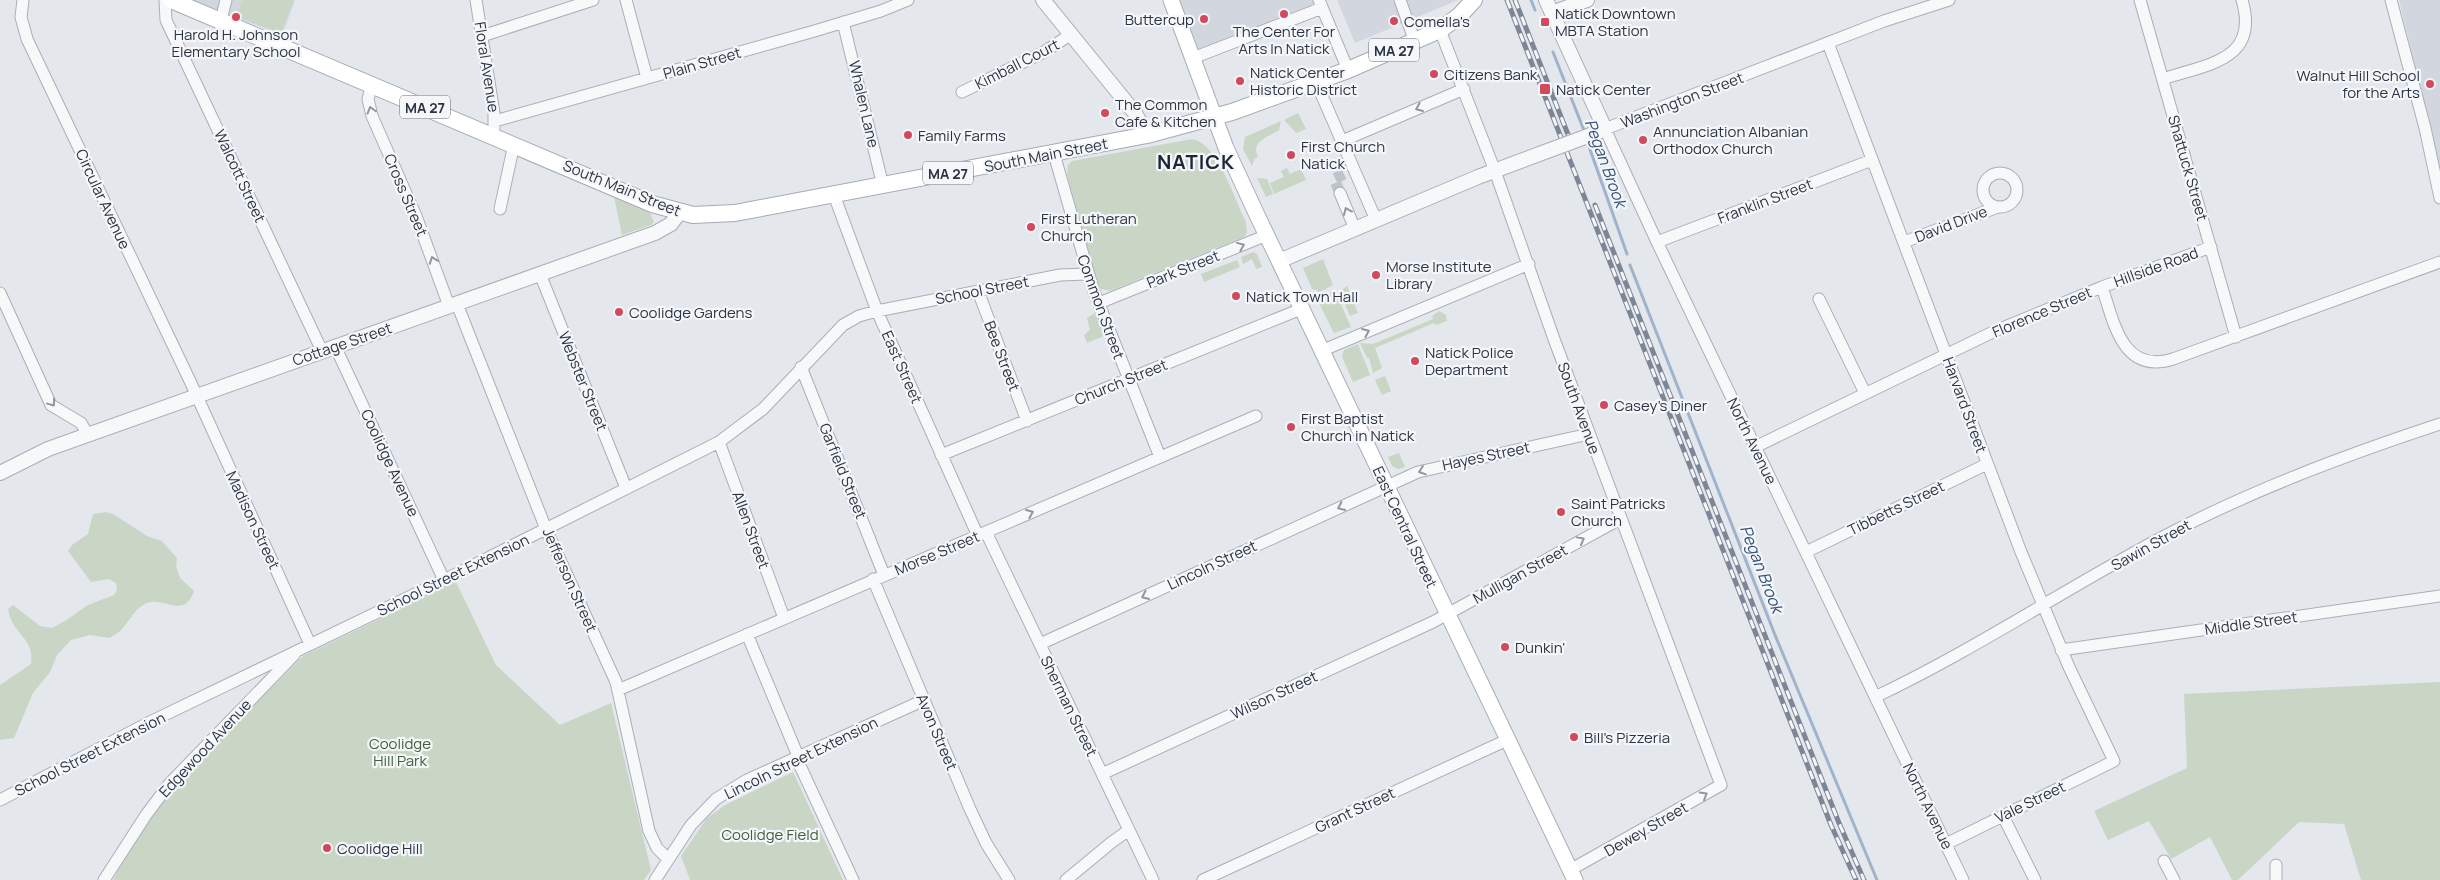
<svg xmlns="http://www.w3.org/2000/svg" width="2440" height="880" viewBox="0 0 2440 880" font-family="Manrope,sans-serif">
<rect width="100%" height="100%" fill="#e4e7ec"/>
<path fill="#d2d6de" d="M192,0H242L236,17L295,0L282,35Z
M1178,0H1313L1315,6L1197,50Z
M1337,0H1458L1355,43Z
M2399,0H2440V168Z"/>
<path fill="#c9d6c5" d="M242,0H294L281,33L236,17Z
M1298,113L1306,129L1296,133L1284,120Z
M1281,121L1279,130C1269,137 1250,141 1258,157L1255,158L1252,166L1243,149L1245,137Z
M1192,139C1218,143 1234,199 1246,222L1247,233L1244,237L1110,291L1101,289L1096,284L1067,174L1068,165L1072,161Z
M1287,168L1290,174L1301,169L1306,180L1274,194L1270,183L1284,177L1281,171Z
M1257,178L1267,179L1273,194L1266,197Z
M614,197L650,213L654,222L651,225L622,235Z
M1253,252L1257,254L1262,267L1256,269L1252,259L1243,264L1241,257Z
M1323,259L1333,285L1318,293L1317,290L1312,289L1303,268Z
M1237,260L1240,267L1204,282L1201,274Z
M1347,286L1358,313L1350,316L1340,292Z
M1335,291L1351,327L1334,333L1319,303L1320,297Z
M1439,311L1446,315L1447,321L1436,325L1434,323L1375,348L1382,368L1373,373L1369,358H1367L1360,343L1373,344L1433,319L1432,316Z
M1095,313L1104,336L1087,343L1084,335L1090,330L1087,318Z
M1358,344L1370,375L1353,382L1342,357L1344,350Z
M1385,376L1391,391L1382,395L1375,380Z
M1399,453L1405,467L1398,469L1392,466L1388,457Z
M106,512L113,514L147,536L162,541L177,558L176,566L180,578L194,591C184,620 165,596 147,603C136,607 130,620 123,628C120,632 114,635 110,638L90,635L71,640L57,655L50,672L33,693L14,738L0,740V685L31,664C35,637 12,635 8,609L13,605L40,626L52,628L65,621L88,605L114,595L117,590L116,583L109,579L91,582L68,551L72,545L88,534L93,514Z
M456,582L496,665L560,725L611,703L651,870L644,880H113L126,856L159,807L181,779L303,656Z
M2440,682V880H2361L2344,824L2299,822L2238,880H2232L2210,837L2171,859L2149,821L2108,840L2094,811L2187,768L2184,694Z
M793,772L843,880H690L681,856L707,818L725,805Z"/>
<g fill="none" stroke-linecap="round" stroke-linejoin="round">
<path stroke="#9fb4cc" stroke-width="3" d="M1531,0L1535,10
M1553,52L1585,133
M1587,141L1627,254
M1630,265L1775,635L1877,880"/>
<path stroke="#bfc3cb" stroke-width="11" stroke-dasharray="11 5.5" stroke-linecap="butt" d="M1340,193L1334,179L1344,174"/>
<g stroke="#a9aeb7" stroke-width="13">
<path id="minor" d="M23,0L21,17L27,39L190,381L310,644
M165,0L166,20L322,351
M476,0L494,113V128
M626,0L647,78
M1319,0L1348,70
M1400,0L1415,42
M1949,0L1884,21L1605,129L1657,242L1963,880
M2140,0L2236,337
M2391,0L2425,128L2440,198
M221,20L226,0
M843,22L883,186
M1440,30L1495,171L1554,339L1721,785L1570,870
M482,36L593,0
M1828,43L2021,552L2069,667L2114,761L1946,844
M1193,58L1322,8
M2163,79C2207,64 2260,61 2242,0
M1316,82L1376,220
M372,84L368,99L372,116L416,216L449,306
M962,92L1044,52L1070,35
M495,121L811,32L881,11L908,0
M1342,141L1464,89
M1054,154L1093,289L1160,457
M1983 190a17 17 0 1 1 34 0a17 17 0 1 1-34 0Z
M1340,193L1355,229
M834,195L877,311L978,536
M500,209L514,144
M1657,242L1872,160
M1904,242L1998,207
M540,274L626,488
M2102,287C2114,322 2122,375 2173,359L2440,262
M978,291L1027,421
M0,293L51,405L81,423L88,435
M1819,299L1865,393
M1099,303L1267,235
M457,304L546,529L616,682L649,831L657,848L668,859
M335,346L444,580
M1321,351L1529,264
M801,367L884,575
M719,442L784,618
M1755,447L1995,331L2102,287L2211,247
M941,455L1301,309
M986,532L1153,880
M1806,552L1987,464
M873,579L970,809L986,843L1009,880
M747,634L798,756
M1040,644L1418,472L1589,434
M2061,650L2440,596
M618,690L1256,416
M1875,697C1972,651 2062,591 2157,540C2247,492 2343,456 2440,424
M796,757L853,880
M1102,774L1433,622L1620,519
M0,800L152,721L444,580L719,442L763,409L843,325L859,316L877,311L1060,275L1087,274
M2003,816L2035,880
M2164,861L2174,880
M104,880L146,815L170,783L294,655
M655,880L691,825L716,799L747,780L924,700
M1066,880L1112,842L1129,830
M1203,880L1507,740
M2276,880V865"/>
</g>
<g stroke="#a9aeb7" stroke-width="16">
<path id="tertiary" d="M1043,0L1135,113L1147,135
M1546,0L1605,129L1588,136
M1552,13L1587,0
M1279,261L1478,177L1550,150
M0,473L48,449L655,233L671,224L679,213"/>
</g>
<g stroke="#a9aeb7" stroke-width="17">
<path id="secondary" d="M1171,0L1226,148L1257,215L1575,880"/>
</g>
<g stroke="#a3abb8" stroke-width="18">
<path id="primary" d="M171,0L652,204L693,215L735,213L1147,135L1232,112L1348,70L1440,30L1459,16L1474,0"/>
</g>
<use href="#minor" stroke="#f7f8fa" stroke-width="11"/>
<use href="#tertiary" stroke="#f7f8fa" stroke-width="14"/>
<use href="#secondary" stroke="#fff" stroke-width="15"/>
<use href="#primary" stroke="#fff" stroke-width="16"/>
<g stroke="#7d8696" stroke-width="5">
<path id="rail" d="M1507,0L1831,825L1856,880
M1515,0L1569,137
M1595,205L1839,823L1864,880"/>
</g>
<use href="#rail" stroke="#f4f6f9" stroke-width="3" stroke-dasharray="9" stroke-linecap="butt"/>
<g stroke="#a9aeb7" stroke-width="16" stroke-linecap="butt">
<path id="tertiary-bridge" d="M1550,150L1588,136"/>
</g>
<use href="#tertiary-bridge" stroke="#f7f8fa" stroke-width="14"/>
</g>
<defs><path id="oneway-chevron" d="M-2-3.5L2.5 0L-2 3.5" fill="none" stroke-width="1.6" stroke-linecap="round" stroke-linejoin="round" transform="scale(1.25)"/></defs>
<g stroke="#9196a0">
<use href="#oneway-chevron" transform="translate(1419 108) rotate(157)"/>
<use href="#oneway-chevron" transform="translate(371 110) rotate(-106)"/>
<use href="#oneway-chevron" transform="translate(1347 211) rotate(-113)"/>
<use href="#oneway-chevron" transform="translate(1241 246) rotate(-22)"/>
<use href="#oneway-chevron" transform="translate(433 260) rotate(-110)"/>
<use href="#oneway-chevron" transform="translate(1366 332) rotate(-23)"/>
<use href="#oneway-chevron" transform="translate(52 403) rotate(53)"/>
<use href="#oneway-chevron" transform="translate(1422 471) rotate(161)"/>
<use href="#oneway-chevron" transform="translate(1341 507) rotate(155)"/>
<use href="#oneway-chevron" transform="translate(1030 513) rotate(-23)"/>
<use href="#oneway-chevron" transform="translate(1581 540) rotate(-29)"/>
<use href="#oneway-chevron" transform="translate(1145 596) rotate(155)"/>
<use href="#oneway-chevron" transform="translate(1704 795) rotate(-30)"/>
</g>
<g fill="#d1495b" stroke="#f4f6f9" stroke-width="2">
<circle cx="1284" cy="14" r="5"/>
<circle cx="236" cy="17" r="5"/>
<circle cx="1204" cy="19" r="5"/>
<circle cx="1394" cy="21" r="5"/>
<rect x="1540" y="17" width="10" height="10" rx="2.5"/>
<circle cx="1434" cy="74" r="5"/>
<circle cx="1240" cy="81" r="5"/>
<circle cx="2430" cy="84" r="5"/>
<rect x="1539" y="83" width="12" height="12" rx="2.5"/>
<circle cx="1105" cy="113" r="5"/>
<circle cx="908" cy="135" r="5"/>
<circle cx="1643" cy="140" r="5"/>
<circle cx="1291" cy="155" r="5"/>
<circle cx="1031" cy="227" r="5"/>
<circle cx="1376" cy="275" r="5"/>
<circle cx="1236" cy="296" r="5"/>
<circle cx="619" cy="312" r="5"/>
<circle cx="1415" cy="361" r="5"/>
<circle cx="1604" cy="405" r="5"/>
<circle cx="1291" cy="427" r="5"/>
<circle cx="1561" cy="512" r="5"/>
<circle cx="1505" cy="647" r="5"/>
<circle cx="1574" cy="737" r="5"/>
<circle cx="327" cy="848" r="5"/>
</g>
<g text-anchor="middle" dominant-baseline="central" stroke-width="4.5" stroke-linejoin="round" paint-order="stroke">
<g fill="#f4f6f9" stroke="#676e7b" stroke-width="1">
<rect x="1369" y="38.5" width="50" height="23" rx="4"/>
<rect x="400" y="95.5" width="50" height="23" rx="4"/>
<rect x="923" y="161.5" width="50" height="23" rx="4"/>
</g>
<g font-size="14" font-weight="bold" fill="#2b3445">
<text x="1394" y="50">MA 27</text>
<text x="425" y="107">MA 27</text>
<text x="948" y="173">MA 27</text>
</g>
<g font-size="15" fill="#2b3445" stroke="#f4f6f9" text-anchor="start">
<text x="1555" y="13">Natick Downtown<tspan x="1555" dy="17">MBTA Station</tspan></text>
<text x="1194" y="19" text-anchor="end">Buttercup</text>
<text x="1404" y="21">Comella's</text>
<text x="1284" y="31" text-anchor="middle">The Center For<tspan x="1284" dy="17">Arts In Natick</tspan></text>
<text x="236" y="34" text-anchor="middle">Harold H. Johnson<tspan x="236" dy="17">Elementary School</tspan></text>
<text x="1250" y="72">Natick Center<tspan x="1250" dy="17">Historic District</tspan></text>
<text x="1444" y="74">Citizens Bank</text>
<text x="2420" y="75" text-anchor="end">Walnut Hill School<tspan x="2420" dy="17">for the Arts</tspan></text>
<text x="1556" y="89">Natick Center</text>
<text x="1115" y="104">The Common<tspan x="1115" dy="17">Cafe &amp; Kitchen</tspan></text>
<text x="1653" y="131">Annunciation Albanian<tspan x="1653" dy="17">Orthodox Church</tspan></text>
<text x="918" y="135">Family Farms</text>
<text x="1301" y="146">First Church<tspan x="1301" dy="17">Natick</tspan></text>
<text x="1041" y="218">First Lutheran<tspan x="1041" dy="17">Church</tspan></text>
<text x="1386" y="266">Morse Institute<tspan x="1386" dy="17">Library</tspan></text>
<text x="1246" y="296">Natick Town Hall</text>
<text x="629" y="312">Coolidge Gardens</text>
<text x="1425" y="352">Natick Police<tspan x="1425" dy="17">Department</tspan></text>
<text x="1614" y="405">Casey's Diner</text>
<text x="1301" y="418">First Baptist<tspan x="1301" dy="17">Church in Natick</tspan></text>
<text x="1571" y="503">Saint Patricks<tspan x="1571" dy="17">Church</tspan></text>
<text x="1515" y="647">Dunkin'</text>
<text x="1584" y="737">Bill's Pizzeria</text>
<text x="337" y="848">Coolidge Hill</text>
</g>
<g font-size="15" fill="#2b3445" stroke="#f4f6f9">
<text transform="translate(702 63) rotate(-16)">Plain Street</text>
<text transform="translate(1017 64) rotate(-27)">Kimball Court</text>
<text transform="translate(487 67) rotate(81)">Floral Avenue</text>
<text transform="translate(1682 100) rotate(-21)">Washington Street</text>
<text transform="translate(864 104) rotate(77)">Whalen Lane</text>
<text transform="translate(1046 155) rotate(-11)">South Main Street</text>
<text transform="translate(2188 168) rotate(74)">Shattuck Street</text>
<text transform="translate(240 176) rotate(65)">Walcott Street</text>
<text transform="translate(622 188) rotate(22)">South Main Street</text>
<text transform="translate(406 195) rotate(67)">Cross Street</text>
<text transform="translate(103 199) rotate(65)">Circular Avenue</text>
<text transform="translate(1765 201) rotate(-21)">Franklin Street</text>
<text transform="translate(1951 224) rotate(-21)">David Drive</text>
<text transform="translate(2156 267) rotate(-20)">Hillside Road</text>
<text transform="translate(1183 269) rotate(-22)">Park Street</text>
<text transform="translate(982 290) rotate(-11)">School Street</text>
<text transform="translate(1101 307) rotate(70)">Common Street</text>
<text transform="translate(2042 312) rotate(-23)">Florence Street</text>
<text transform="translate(342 344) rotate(-19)">Cottage Street</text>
<text transform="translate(1002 356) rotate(69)">Bee Street</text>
<text transform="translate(902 367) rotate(66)">East Street</text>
<text transform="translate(583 381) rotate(68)">Webster Street</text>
<text transform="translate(1121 382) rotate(-22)">Church Street</text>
<text transform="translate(1965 405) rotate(70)">Harvard Street</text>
<text transform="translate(1579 408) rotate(70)">South Avenue</text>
<text transform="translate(1752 441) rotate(64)">North Avenue</text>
<text transform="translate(1486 456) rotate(-12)">Hayes Street</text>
<text transform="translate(390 463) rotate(65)">Coolidge Avenue</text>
<text transform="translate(843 471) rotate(68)">Garfield Street</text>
<text transform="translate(1896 508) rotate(-26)">Tibbetts Street</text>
<text transform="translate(253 520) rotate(65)">Madison Street</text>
<text transform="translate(1405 527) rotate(65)">East Central Street</text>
<text transform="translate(751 530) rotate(70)">Allen Street</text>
<text transform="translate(2151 545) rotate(-29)">Sawin Street</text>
<text transform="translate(937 553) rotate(-23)">Morse Street</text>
<text transform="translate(1212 565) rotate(-25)">Lincoln Street</text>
<text transform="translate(1520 574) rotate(-29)">Mulligan Street</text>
<text transform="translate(453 575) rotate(-26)">School Street Extension</text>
<text transform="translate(570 580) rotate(66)">Jefferson Street</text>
<text transform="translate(2251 623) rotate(-8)">Middle Street</text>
<text transform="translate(1274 695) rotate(-25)">Wilson Street</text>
<text transform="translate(1069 706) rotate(64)">Sherman Street</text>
<text transform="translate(937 732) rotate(67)">Avon Street</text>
<text transform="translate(205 748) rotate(-47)">Edgewood Avenue</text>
<text transform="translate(90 754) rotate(-27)">School Street Extension</text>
<text transform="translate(801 758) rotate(-26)">Lincoln Street Extension</text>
<text transform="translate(2030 802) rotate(-26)">Vale Street</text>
<text transform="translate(1928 806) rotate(64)">North Avenue</text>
<text transform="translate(1355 810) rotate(-25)">Grant Street</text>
<text transform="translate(1646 829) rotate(-30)">Dewey Street</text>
</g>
<g font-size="15" fill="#3f6138" stroke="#f4f6f9">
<text x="400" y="743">Coolidge<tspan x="400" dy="17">Hill Park</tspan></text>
<text x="770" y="834">Coolidge Field</text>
</g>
<g font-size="16" font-style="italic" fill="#34527a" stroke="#f4f6f9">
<text transform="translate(1606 163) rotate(70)">Pegan Brook</text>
<text transform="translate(1762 569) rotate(69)">Pegan Brook</text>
</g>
<g font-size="20" font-weight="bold" letter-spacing="1" fill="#1d2536" stroke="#f4f6f9">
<text x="1196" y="161">NATICK</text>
</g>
</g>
</svg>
